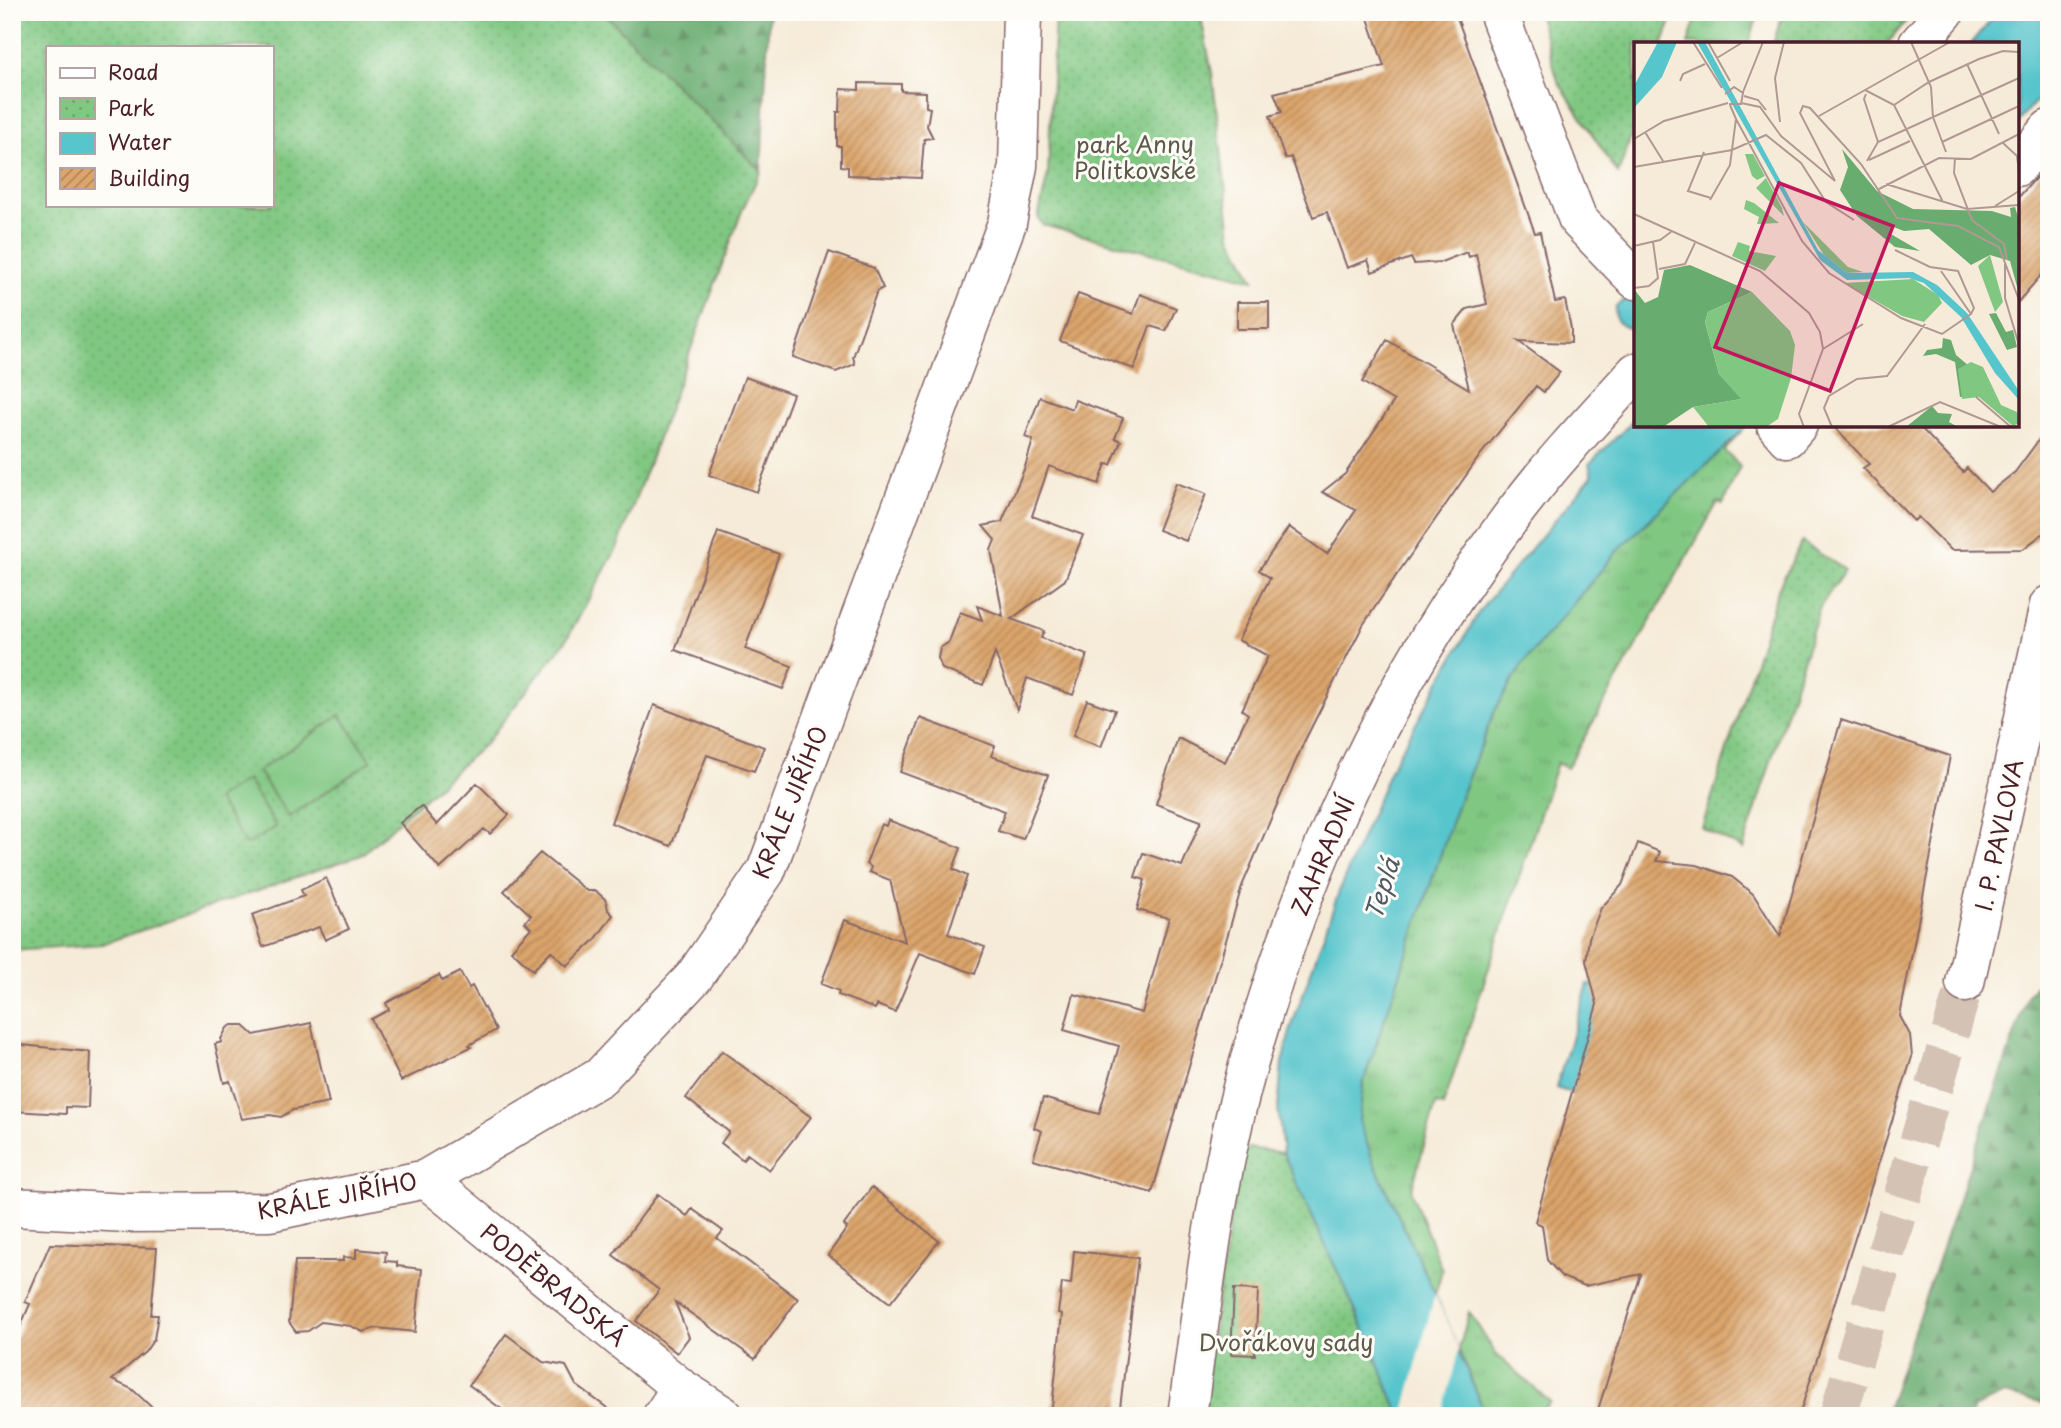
<svg xmlns="http://www.w3.org/2000/svg" width="2061" height="1428" viewBox="0 0 2061 1428" font-family="'Playpen Sans',sans-serif">
<defs>
<pattern id="grass-tufts" width="24" height="20" patternUnits="userSpaceOnUse" patternTransform="scale(1.75)"><rect width="24" height="20" fill="#80c782"/><path d="M3 7l-1-3M5 7V3M7 7l1-3M15 17l-1-3M17 17v-4M19 17l1-3" fill="none" stroke="#70aa70"/></pattern>
<pattern id="forest-firs" width="22" height="20" patternUnits="userSpaceOnUse" patternTransform="scale(1.75)"><rect width="22" height="20" fill="#68ac70"/><path d="M5 1l3.5 6h-7zM16 11l3.5 6h-7z" fill="#588b5c"/></pattern>
<pattern id="park-dots" width="8" height="8" patternUnits="userSpaceOnUse" patternTransform="scale(1.75)"><rect width="8" height="8" fill="#80c782"/><path d="M2 2h.1M6 6h.1" fill="none" stroke="#70aa70" stroke-width="1.8" stroke-linecap="round"/></pattern>
<pattern id="building-hatch" width="6" height="6" patternUnits="userSpaceOnUse" patternTransform="scale(1.75)"><rect width="6" height="6" fill="#dba56c"/><path d="M-1 1l2-2M0 6l6-6M5 7l2-2" fill="none" stroke="#b48659"/></pattern>
</defs>
<rect width="100%" height="100%" fill="#fdfcf7"/>
<filter id="ink" filterUnits="userSpaceOnUse"><feTurbulence type="fractalNoise" baseFrequency=".0143" numOctaves="2"/><feDisplacementMap in="SourceGraphic" scale="14" xChannelSelector="R" yChannelSelector="G"/><feConvolveMatrix kernelMatrix="1 2 1 2 8 2 1 2 1" color-interpolation-filters="sRGB"/></filter>
<filter id="wash" filterUnits="userSpaceOnUse"><feTurbulence type="fractalNoise" baseFrequency=".00686" numOctaves="4" result="noise"/><feDisplacementMap in="SourceGraphic" scale="28" xChannelSelector="R" yChannelSelector="G"/><feGaussianBlur stdDeviation="1.57" result="paint"/><feColorMatrix in="noise" values="0 0 0 0 0 0 0 0 0 0 0 0 0 0 0 0 0 1.4 0 .05"/><feComposite in="paint" operator="in"/></filter>
<g filter="url(#wash)">
<rect width="100%" height="100%" fill="#f6ebd8"/>
<path fill="url(#grass-tufts)" stroke="#657356" stroke-width="2" d="M1698,12H1759L1749,44H1688Z
M1738,434L1725,451L1740,466L1723,504L1718,502L1567,768L1557,763L1443,1106L1436,1104L1411,1191L1442,1270L1435,1294L1374,1163L1359,1121L1363,1083L1459,800L1495,710L1522,665L1617,551Z
M1469,1312L1496,1354L1550,1402L1538,1416H1486L1459,1349Z"/>
<path fill="url(#forest-firs)" stroke="#59664e" stroke-width="2" d="M603,12H769L761,171Z
M2049,970V1405L2004,1394L1974,1408L1972,1416H1885L2028,995Z"/>
<path fill="url(#park-dots)" stroke="#657356" stroke-width="2" fill-rule="evenodd" d="M12,12H603L761,171L743,208L618,546L565,642L485,744L361,855L102,944L12,950ZM47,47H271V205H47Z
M1055,12H1200L1212,73L1231,235L1254,280L1043,225L1038,218L1048,174Z
M1538,12H1674L1663,44H1636V122L1618,174L1558,81Z
M1783,12H1914L1887,44H1773Z
M1802,542L1845,570L1820,607L1743,849L1702,828L1779,587Z
M1241,1147L1283,1153L1369,1340L1400,1416H1200Z"/>
<path fill="#80c782" stroke="#657356" stroke-width="2" d="M340,715L371,761L289,817L258,771Z
M247,780L276,827L246,845L217,799Z"/>
<path fill="#57c5cc" stroke="#50727c" stroke-width="2" d="M1998,12H2049V86L2017,123V44H1971Z
M1627,297H1636V328C1622,330 1613,321 1616,307Z
M1636,418V425H1748L1617,551L1522,665L1495,710L1459,800L1363,1083L1359,1121L1374,1163L1435,1294L1486,1416H1400L1369,1340L1283,1153L1278,1108L1282,1063L1292,1025L1341,886L1391,768L1480,610L1592,476L1589,464Z
M1588,984L1613,992L1581,1096L1556,1088Z"/>
<path fill="#f6ebd8" d="M1435,1294L1459,1349L1442,1416H1403Z"/>
<g id="blocks">
<path fill="url(#building-hatch)" d="M1366,12H1455L1535,233L1540,232L1555,302L1565,300L1571,329V343L1518,341L1560,372L1544,392L1536,386L1481,454L1398,573L1363,625L1304,742L1242,886L1152,1193L1033,1159L1042,1131L1034,1128L1043,1098L1099,1114L1119,1046L1064,1030L1074,994L1142,1013L1169,918L1137,910L1145,880L1135,877L1143,853L1182,866L1201,821L1156,804L1178,738L1225,762L1248,714L1242,710L1268,656L1238,640L1270,578L1259,570L1289,527L1327,554L1356,510L1322,492L1345,474L1394,401L1362,382L1387,340L1469,389L1454,325L1467,309L1487,304L1476,254L1469,257L1467,252L1441,262L1414,264L1411,258L1372,272L1368,260L1347,268L1327,212L1313,217L1291,157L1285,159L1270,116L1282,112L1274,93L1384,66Z
M859,83L901,84V91L926,92V107L930,108L927,126L933,138L924,139L921,178L848,175V167L841,166V146H837V112H840L841,89L859,90Z
M2049,163V266L2017,303V199Z
M829,252L874,268L883,288L877,291L853,357L855,364L836,372L793,357Z
M1078,294L1133,314L1140,294L1176,308L1166,331L1150,326L1134,369L1060,341Z
M1237,302H1269V329H1237Z
M745,377L793,394L757,492L709,475Z
M1040,397L1072,409L1075,400L1123,418L1115,438L1121,441L1111,465L1106,464L1099,484L1049,466L1032,516L1083,535L1065,580L1011,619L1044,631L1041,638L1087,655L1073,695L1027,678L1017,710L995,653L983,685L942,669L938,658L940,648L949,642L960,612L982,620L977,606L1003,616L991,550L995,540L983,526L1002,522L1025,467L1033,440L1025,437Z
M1832,425H1918L1963,472L1967,468L1990,492L2015,472L2049,426V529L2023,549L1951,550L1918,517L1914,521L1863,468L1869,464Z
M1176,483L1206,494L1186,541L1158,530Z
M718,532L779,554L745,649L792,666L783,689L675,650Z
M1087,700L1115,710L1101,747L1073,736Z
M654,705L764,747L754,771L707,755L671,846L611,823Z
M920,718L995,746L991,756L1048,775L1023,839L998,831L1005,811L900,772Z
M1841,720L1950,756L1900,1016L1910,1035L1912,1057L1799,1416H1596L1641,1274L1585,1286L1562,1277L1547,1260L1542,1225L1535,1222L1597,1004L1586,961L1589,938L1601,908L1622,885L1638,843L1660,852L1656,861L1697,865L1732,877L1753,894L1780,936Z
M477,783L509,815L490,834L484,829L440,869L400,823L421,806L437,825Z
M888,820L961,848L953,869L967,876L948,934L985,947L975,974L920,953L895,1012L877,1005L875,1009L838,995L839,991L821,984L845,920L905,942L890,880L869,872L871,867L866,864L881,824L886,826Z
M540,853L587,891H596L606,900L608,910L613,915L595,940L567,966L551,951L533,970L511,950L531,928L525,922L531,915L504,891Z
M326,878L349,929L325,940L319,927L263,947L252,915L304,896L301,890Z
M460,972L469,988L472,986L496,1030L469,1045L471,1047L401,1081L371,1019L389,1010L386,1003L439,975L442,981Z
M311,1023L329,1103L293,1110L281,1117L270,1115L242,1119L230,1081L224,1083L215,1044L222,1042L221,1039L227,1028L232,1025H243L254,1035Z
M12,1044L90,1052L88,1108L66,1107V1114L12,1111Z
M722,1051L811,1117L769,1170L747,1154L743,1160L721,1143L729,1132L686,1098Z
M872,1187L939,1241L890,1303L828,1255L847,1228L844,1225Z
M658,1194L687,1216L692,1209L723,1231L717,1238L798,1299L755,1359L675,1302L689,1337L677,1353L636,1321L659,1290L613,1255Z
M50,1244L157,1248L151,1315H158L154,1339L145,1352L112,1380L132,1389L161,1416H24L12,1410V1346L30,1304L25,1302Z
M356,1249L386,1252L385,1261L397,1262V1266L422,1269L415,1332L377,1328L363,1332L351,1326L321,1322L308,1331L296,1332L289,1322L295,1261H343V1257L356,1258Z
M1074,1251L1138,1258L1119,1416H1051L1062,1314L1058,1313L1062,1283L1071,1284Z
M1234,1289L1258,1290L1255,1355L1231,1354Z
M506,1334L543,1362L566,1366L576,1385L618,1416H511L469,1385Z"/>
</g>
</g>
<g filter="url(#ink)">
<use href="#blocks" fill-opacity="0" stroke="#866668" stroke-width="2"/>
<g fill="none" stroke-linecap="round" stroke-linejoin="round">
<path stroke="#d4c2b5" stroke-width="38" stroke-dasharray="38 19" stroke-linecap="butt" d="M1838,1416L1965,983"/>
<g stroke="#866668" stroke-width="41">
<path id="minor" d="M1498,12L1578,220L1636,280
M1918,44L1945,12
M2017,167L2049,129
M1776,425L1787,438L1798,425
M1965,983L2049,605
M426,1179L681,1388L724,1416
M12,1207L128,1213L270,1212L426,1179L600,1077L694,977L766,871L1007,223L1018,166L1022,12
M662,1416L681,1388
M1187,1416C1202,1307 1214,1195 1242,1088C1297,879 1388,676 1521,504C1556,458 1597,415 1636,372"/>
</g>
<use href="#minor" stroke="#fff" stroke-width="38"/>
</g>
</g>
<g text-anchor="middle" dominant-baseline="central" stroke-width="6" stroke-linejoin="round" paint-order="stroke">
<g font-size="23" fill="#5d5a49" stroke="#fdfcf7">
<text x="1135" y="143">park Anny<tspan x="1135" dy="26">Politkovské</tspan></text>
<text x="1286" y="1341">Dvořákovy sady</text>
</g>
<g font-size="23" fill="#4a1f2b" stroke="#fdfcf7">
<text transform="translate(789 802) rotate(-68)">KRÁLE JIŘÍHO</text>
<text transform="translate(1998 835) rotate(-78)">I. P. PAVLOVA</text>
<text transform="translate(1322 855) rotate(-67)">ZAHRADNÍ</text>
<text transform="translate(337 1195) rotate(-11)">KRÁLE JIŘÍHO</text>
<text transform="translate(554 1284) rotate(39)">PODĚBRADSKÁ</text>
</g>
<g font-size="24" font-style="italic" fill="#4f5963" stroke="#fdfcf7">
<text transform="translate(1381 888) rotate(-72)">Teplá</text>
</g>
</g>
<g transform="translate(1634 42)">
<rect width="385" height="385" fill="#f6ebd8"/>
<path d="M169,180L214,225L229,230L213,231L190,213Z" fill="#80c782"/>
<path d="M208,107L243,149L279,167L358,169L377,175L376,166L381,165L385,178V252L376,219L356,213L337,223L295,187L270,189L257,184L255,191L286,209L261,205L223,174L206,148L214,125ZM56,223L118,250L74,270L71,280L85,332L108,357L59,365L29,385H0V247L11,261L24,255L30,228ZM362,271L372,290L379,288L383,305L373,308L355,272ZM309,296L317,298L322,313L335,324L345,354L326,355L321,320L302,312L289,314L293,308L308,306ZM298,364L304,371L318,372L315,380L324,385H272Z" fill="#68ac70"/>
<path d="M111,112H119L131,134L123,138L118,134ZM132,136L148,166L150,174L122,146ZM112,158L120,161L145,181L123,182L125,175L110,167ZM104,200L116,204L115,209L142,214L131,229L98,214ZM356,213L369,260L361,270L344,224ZM279,237L304,253L308,261L290,280L268,274L211,241ZM118,250L156,289L161,303L157,336L144,377L132,385H75L59,365L107,357L85,332L71,280L74,270ZM337,320L349,325L367,363L383,370L385,381L379,384L345,355L328,357L324,327Z" fill="#80c782"/>
<path d="M24,0H43L28,35L0,66V44ZM63,0H71L184,208L213,231L279,230L303,243L333,271L385,349V358L361,331L327,275L290,241L275,236L213,238L186,218Z" fill="#57c5cc"/>
<path fill="none" stroke="#b19993" stroke-width="2" d="M59,0L88,46M74,0L96,39M277,0L297,45L299,75L312,110M83,16L109,0M333,22L365,92M46,39L49,32L71,22M231,48L260,63L309,160M109,50L129,0M91,52L100,45L109,51L107,62H95M232,52L230,57L244,100M110,54L124,58L132,68M107,61L126,65L147,94L201,139L166,71L169,64L176,66L227,122L263,176L324,184L365,205L385,258M260,63L295,40L345,17L369,9L385,10M185,74L316,0M102,77L168,199L195,231L267,276L308,292L337,272M146,80L141,36L150,0M11,90L29,119M0,97L30,79L94,61M308,100L385,64M369,101L383,114L385,131M70,110L54,149L77,156M321,116L320,131L338,178L370,202L373,218M235,118L276,99M233,119L244,100L385,36M0,125L98,108L132,93L167,121L192,160L220,178M252,142L333,167L385,163M245,147L305,116L337,117L385,92M76,158L96,123L102,77L96,63M361,164L385,149M0,172L126,229L175,271L186,290L189,307L165,372L170,385M0,204L26,198L37,190M261,208L296,225L324,229L340,266L337,272M371,222V256L385,303M25,227L51,222L61,201M307,229L337,272M0,246L15,244L24,236L19,200M189,307L229,282M342,355L377,385M198,385L190,366L195,354L223,337L253,334L291,282M254,385L306,360L367,385"/>
<path fill="#c2185b" fill-opacity="0.15" stroke="#c2185b" stroke-width="3.5" d="M145,141L259,184L196,349L81,305Z"/>
<rect width="385" height="385" fill="none" stroke="#4a1f2b" stroke-width="3.5"/>
</g>
<rect width="2061" height="1428" fill="none" stroke="#fdfcf7" stroke-width="42"/>
<rect x="46" y="46" width="228" height="161" fill="#fdfcf7" stroke="#b5a4a5" stroke-width="2"/>
<rect x="60" y="68" width="35" height="10" fill="#ffffff" stroke="#b5a4a5" stroke-width="2"/>
<text x="108" y="80" font-size="21" fill="#4a1f2b">Road</text>
<rect x="60" y="98" width="35" height="21" fill="url(#park-dots)" stroke="#b5a4a5" stroke-width="2"/>
<text x="108" y="116" font-size="21" fill="#4a1f2b">Park</text>
<rect x="60" y="133" width="35" height="21" fill="#57c5cc" stroke="#b5a4a5" stroke-width="2"/>
<text x="108" y="150" font-size="21" fill="#4a1f2b">Water</text>
<rect x="60" y="168" width="35" height="21" fill="url(#building-hatch)" stroke="#b5a4a5" stroke-width="2"/>
<text x="108" y="186" font-size="21" fill="#4a1f2b">Building</text>
</svg>
